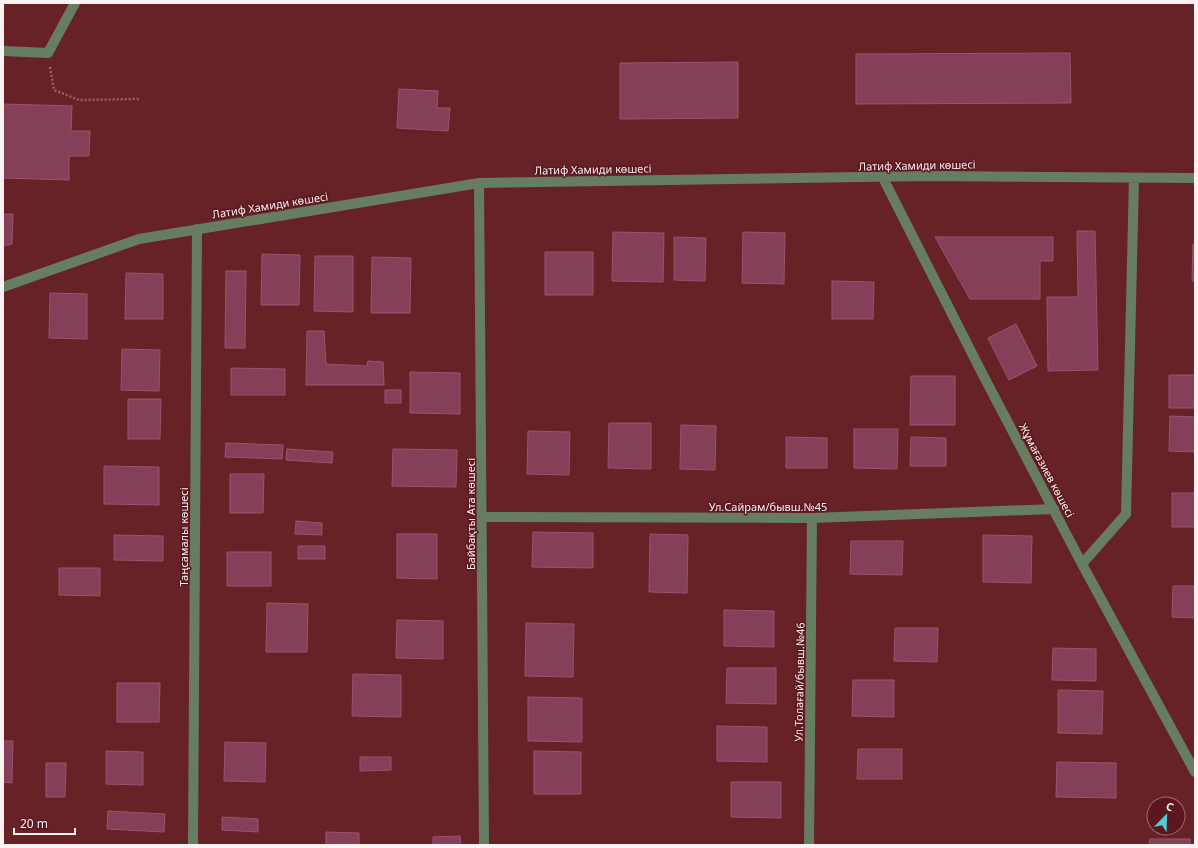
<svg xmlns="http://www.w3.org/2000/svg" width="1198" height="848" viewBox="0 0 1198 848" font-family="'Noto Sans',sans-serif">
<rect width="100%" height="100%" fill="#672228"/>
<path fill="#843f59" stroke="#9c546e" d="M1070,53L1071,103L856,104V54Z
M738,62V118L620,119V63Z
M399,89L438,91L437,108H450L448,131L397,128Z
M3,104L72,106L71,131H90L89,156H69V180L3,178Z
M3,214H13L12,244L3,246Z
M1077,231H1095L1098,370L1048,371L1047,297H1078Z
M613,232L664,233L663,282L612,281Z
M743,232L785,233L784,284L742,283Z
M674,237L706,238L705,281L674,280Z
M935,237H1053V261H1040V299H970Z
M1193,244H1195V281H1192Z
M545,252H593V295H545Z
M262,254L300,255L299,305H261Z
M315,256H353V312L314,311Z
M372,257L411,258L410,313H371Z
M226,271H246L245,348H225Z
M126,273L163,274V319H125Z
M832,281L874,282L873,319H832Z
M50,293L87,294V339L49,338Z
M1016,324L1037,366L1009,380L988,338Z
M307,331H324L326,364L367,366L368,361L383,362L384,385H306Z
M122,349L160,350L159,391L121,390Z
M231,368L285,369V395H231Z
M410,372L460,373V414L410,413Z
M1169,375H1195V408H1169Z
M911,376H955V425H910Z
M385,390H401V403H385Z
M128,399H161L160,439H128Z
M1170,416L1195,417V452L1169,451Z
M609,423H651V469L608,468Z
M681,425L716,426L715,470L680,469Z
M854,429H898L897,469L854,468Z
M528,431L570,432L569,475L527,474Z
M786,437L827,438V468H786Z
M911,437L946,438V466H910Z
M226,443L283,445L282,459L225,457Z
M287,449L333,452L332,463L286,460Z
M393,449L457,450L456,487L392,486Z
M104,466L159,467V505L104,504Z
M230,474H264L263,513H230Z
M1172,493H1195V527H1172Z
M296,521L322,523V535L295,534Z
M533,532L593,533V568L532,567Z
M397,534H437V579L397,578Z
M650,534L688,535L687,593L649,592Z
M114,535L163,536V561L114,560Z
M983,535L1032,536L1031,583L983,582Z
M851,541H903L902,575L850,574Z
M298,546H325V559H298Z
M227,552H271V586H227Z
M59,568H100V596L59,595Z
M1173,586H1195V618L1172,617Z
M267,603L308,604L307,652H266Z
M724,610L774,611V647L724,646Z
M397,620L443,621V659L396,658Z
M526,623L574,624L573,677L525,676Z
M895,628H938L937,662L894,661Z
M1053,648L1096,649V681L1052,680Z
M727,668H776V704L726,703Z
M353,674L401,675V717L352,716Z
M853,680H894V717L852,716Z
M117,683H160L159,722H117Z
M1058,690L1103,691L1102,734L1058,733Z
M528,697L582,698V742L528,741Z
M717,726L767,727V762L717,761Z
M3,741H13L12,783L3,782Z
M225,742L266,743L265,782L224,781Z
M858,749H902V779H857Z
M106,751L143,752V785L106,784Z
M534,751L581,752V794H534Z
M360,757H391V770L360,771Z
M1057,762L1116,763V798L1056,797Z
M46,763H66L65,797H46Z
M731,782H781V818L731,817Z
M108,811L165,814L164,832L107,829Z
M222,817L258,819V832L222,830Z
M326,832L359,833V845H326Z
M460,836L461,845H433V837Z
M1150,839H1190V845H1149Z"/>
<g fill="none" stroke-linecap="round" stroke-linejoin="round">
<path stroke="#966367" stroke-width="2.5" stroke-dasharray="2 2" stroke-linecap="butt" d="M50,67L54,90L79,100L140,99"/>
<path stroke="#677d61" stroke-width="10" d="M3,51L48,53L75,3
M883,178L983,375L1082,564L1195,772
M479,183L484,845
M3,287L139,239L479,183L927,176L1195,178
M482,517L812,518L1054,509
M1082,564L1126,514L1134,178
M193,845L197,229
M809,845L812,518"/>
</g>
<g text-anchor="middle" dominant-baseline="central" stroke-width="3" stroke-linejoin="round" paint-order="stroke">
<g font-size="11" fill="#fcf2f2" stroke="#5b161f">
<text transform="translate(917 165) rotate(-1)">Латиф Хамиди көшесі</text>
<text transform="translate(593 169) rotate(-1)">Латиф Хамиди көшесі</text>
<text transform="translate(270 205) rotate(-9)">Латиф Хамиди көшесі</text>
<text transform="translate(1047 470) rotate(62)">Жұмағазиев көшесі</text>
<text x="768" y="506">Ул.Сайрам/бывш.№45</text>
<text transform="translate(470 514) rotate(-90)">Байбақты Ата көшесі</text>
<text transform="translate(183 537) rotate(-90)">Таңсамалы көшесі</text>
<text transform="translate(799 682) rotate(-89)">Ул.Толағай/бывш.№46</text>
</g>
</g>
<rect width="1198" height="848" fill="none" stroke="#fcf2f2" stroke-width="8"/>
<g transform="translate(1166 816) rotate(23)"><circle r="19" fill="#5b161f" stroke="#9b6e73"/>
<path d="M0-3L7 15L0 10L-7 15Z" fill="#52ccd0"/>
<text y="-6" font-size="11" font-weight="bold" text-anchor="middle" fill="#fcf2f2">С</text>
</g>
<path d="M14 828v6h61v-6" fill="none" stroke="#fcf2f2" stroke-width="2"/>
<text x="20" y="828" font-size="12" fill="#fcf2f2" stroke="#5b161f" stroke-width="3" paint-order="stroke">20 m</text>
</svg>
